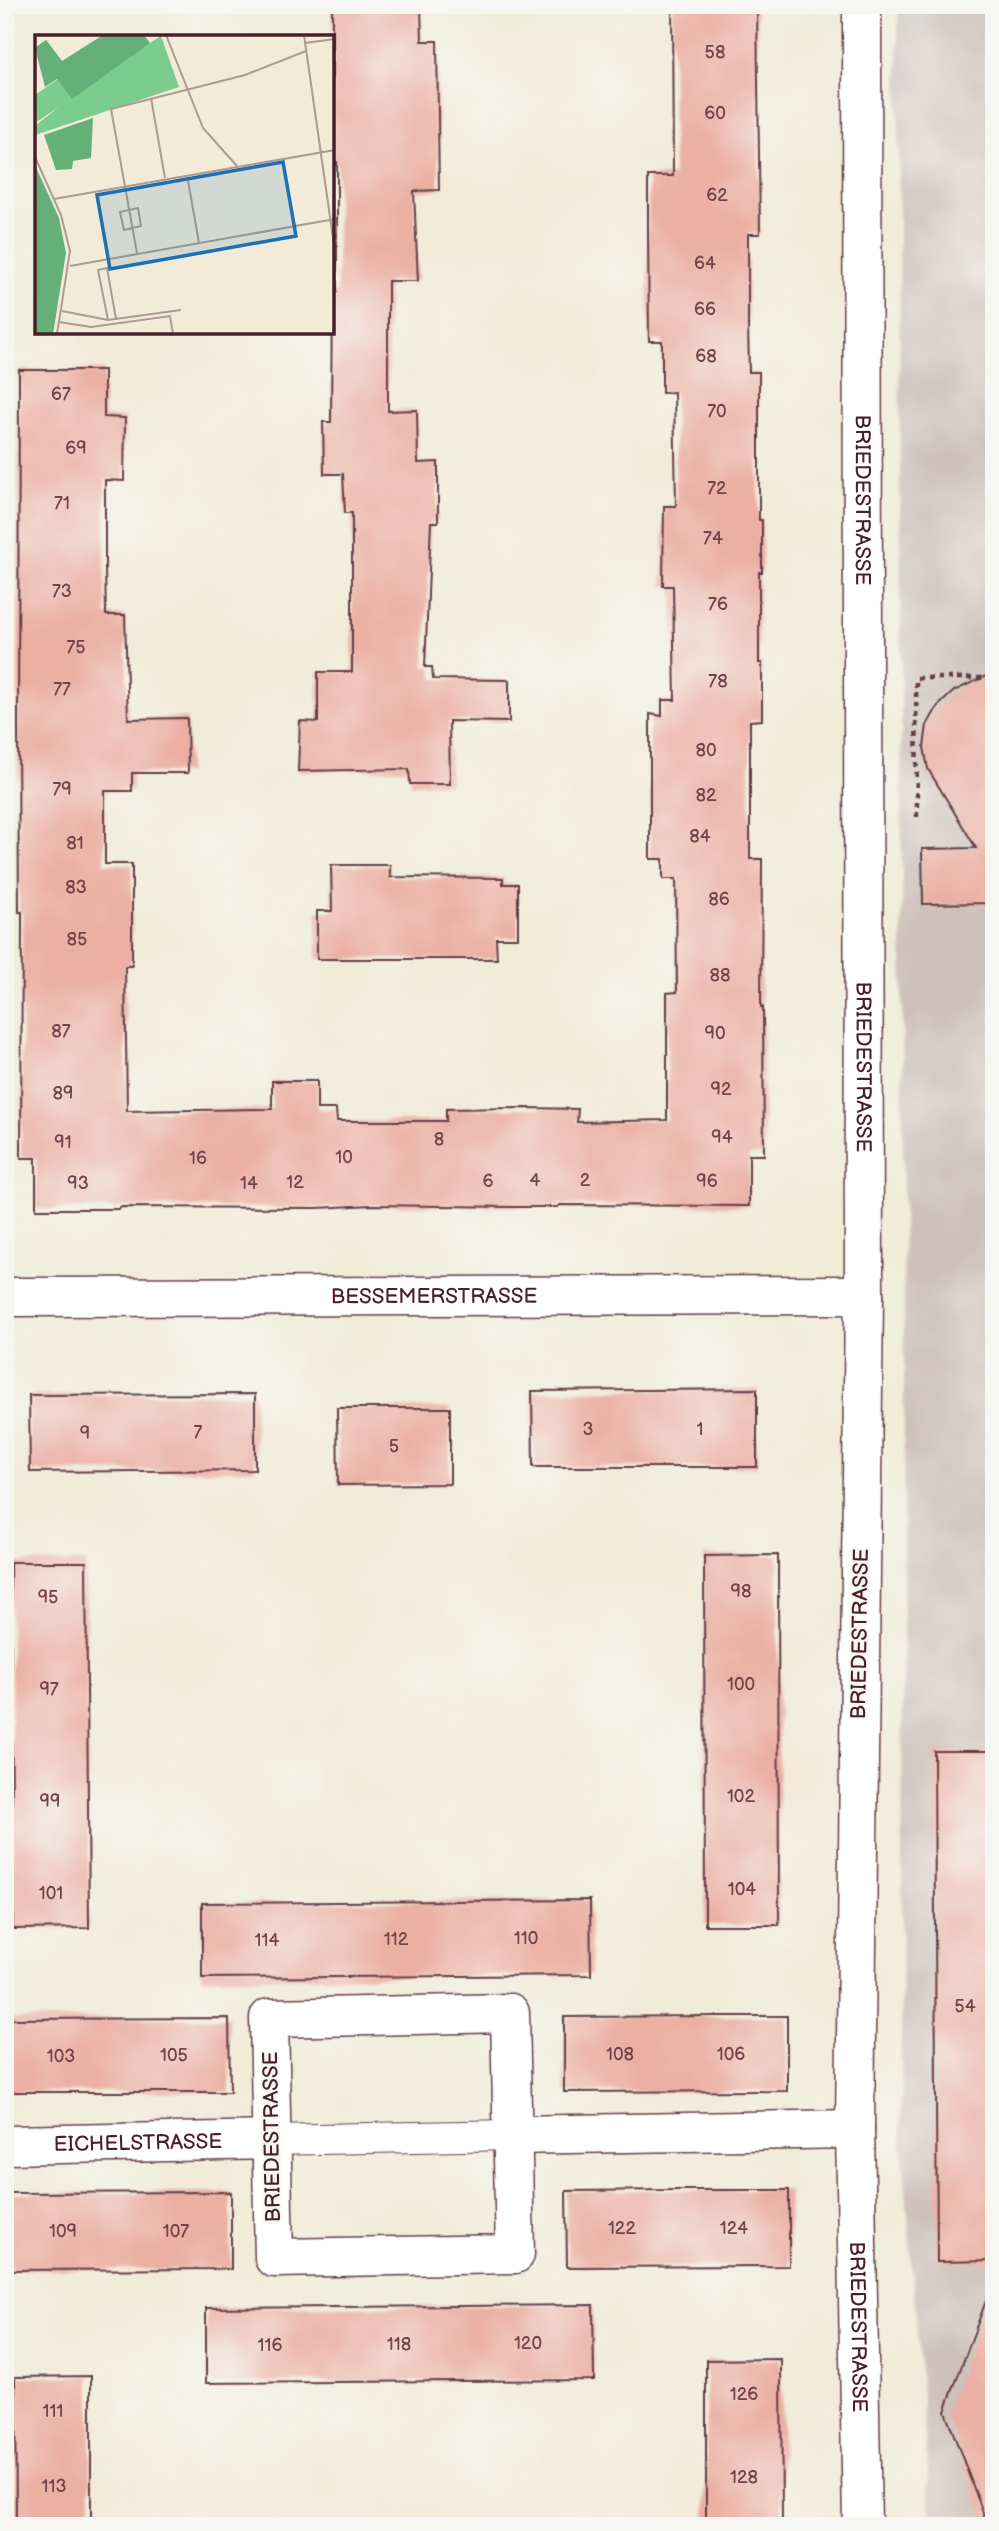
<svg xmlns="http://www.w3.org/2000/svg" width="999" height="2531" viewBox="0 0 999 2531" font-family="'Balsamiq Sans',sans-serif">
<rect width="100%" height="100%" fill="#f6f6f2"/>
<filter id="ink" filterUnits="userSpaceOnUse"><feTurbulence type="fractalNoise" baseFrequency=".0143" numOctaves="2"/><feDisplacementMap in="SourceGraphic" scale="14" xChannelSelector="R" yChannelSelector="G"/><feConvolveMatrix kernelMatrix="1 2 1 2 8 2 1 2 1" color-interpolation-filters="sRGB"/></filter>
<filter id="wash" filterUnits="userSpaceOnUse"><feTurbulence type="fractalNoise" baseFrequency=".00686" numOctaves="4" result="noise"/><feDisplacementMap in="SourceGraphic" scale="28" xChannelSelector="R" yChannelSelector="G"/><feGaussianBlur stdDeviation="1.57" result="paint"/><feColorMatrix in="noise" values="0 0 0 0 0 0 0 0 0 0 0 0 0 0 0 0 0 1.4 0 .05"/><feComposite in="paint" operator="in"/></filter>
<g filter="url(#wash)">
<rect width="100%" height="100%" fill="#f1ebd8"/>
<path fill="#cec1ba" d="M898,5H994V2526H932L901,2125L904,1378Z"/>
<g id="blocks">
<path fill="#ebafa3" d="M332,5H421L422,41H437L439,190L414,191L418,281H388V411L417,410L418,463L438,462V522H431L425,667H432L433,679L509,680V722L449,721L450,784H410L409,769L298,771L300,721L318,722V672H352V513H345L343,474H324L323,422H331L332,292H337V162H332Z
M672,5H757L760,234H748V325L749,372H759V520H762V572H759V663H762V720L750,721V859H762L761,1007H763L764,1155H749V1206L559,1205L558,1207H511L372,1205L318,1208L119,1207V1209H36V1158H21L22,912H19L18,726L19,370H104V417L125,418L124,481L105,480V567L106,615H125L128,719L187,718L188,773H132V791H105V864H132V966H125L127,1111L272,1109V1081H317V1109H336L337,1121H446V1109L526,1108L578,1109L577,1122L667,1120V993L677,992L676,879H663V859H650V714L662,716V700H675L673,586H663L664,506H676L674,392L662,393V341H649L648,230V176H673Z
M994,672V903L923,904L922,849L976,848L928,769L924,747L927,725L938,706L954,691Z
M331,865H390V877L503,878V884H518V938H496L497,959H317V911H332Z
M757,1389V1467H533L532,1391Z
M255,1394V1470L30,1472L29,1395Z
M337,1408H450V1484L338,1485Z
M778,1555L779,1925H705L704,1556Z
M10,1562H86L89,1928L13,1929Z
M934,1751H994V2261L937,2262Z
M590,1900L591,1975L202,1978V1903Z
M716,2016H787V2091L564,2092V2017Z
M229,2018L230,2092H5V2019Z
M678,2190H789V2266L567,2267L566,2191Z
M231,2192V2269L6,2270V2193Z
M989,2293L994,2294V2526H988L945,2411Z
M593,2305L594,2380L206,2383V2308Z
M781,2359L782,2526H706V2360Z
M91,2376V2526H16L15,2377Z"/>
</g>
</g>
<g filter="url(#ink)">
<use href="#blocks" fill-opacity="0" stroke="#633e45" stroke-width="2"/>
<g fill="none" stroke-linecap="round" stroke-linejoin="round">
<g stroke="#633e45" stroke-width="32">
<path id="service" d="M272,2140L512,2135"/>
</g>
<g stroke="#633e45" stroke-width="41">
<g id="minor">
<path id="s1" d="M862,5L864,1295L855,2129L862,2526"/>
<path id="s2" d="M5,1297L864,1295"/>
<path d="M510,2013L515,2254L274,2258L269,2018Z"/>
<path d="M512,2135L855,2129"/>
<path id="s3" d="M5,2145L272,2140"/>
</g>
</g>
<path stroke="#633e45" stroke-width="4.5" stroke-dasharray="5 5" stroke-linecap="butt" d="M917,817L916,678H994"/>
<use href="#service" stroke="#fff" stroke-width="30"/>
<use href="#minor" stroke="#fff" stroke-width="38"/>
</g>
</g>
<g text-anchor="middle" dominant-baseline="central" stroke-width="5" stroke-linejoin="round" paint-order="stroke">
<g font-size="18" fill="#724349">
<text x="715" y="52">58</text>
<text x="715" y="113">60</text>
<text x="717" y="195">62</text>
<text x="705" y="263">64</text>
<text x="705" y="309">66</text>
<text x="706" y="356">68</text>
<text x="61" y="394">67</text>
<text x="717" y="411">70</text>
<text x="76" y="448">69</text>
<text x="717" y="488">72</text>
<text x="62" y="503">71</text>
<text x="713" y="538">74</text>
<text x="62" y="591">73</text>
<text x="718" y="604">76</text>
<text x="76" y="647">75</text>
<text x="718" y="681">78</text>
<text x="62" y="689">77</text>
<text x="706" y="750">80</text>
<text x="62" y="789">79</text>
<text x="706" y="795">82</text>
<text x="700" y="836">84</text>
<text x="75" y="843">81</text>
<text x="76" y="887">83</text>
<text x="719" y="899">86</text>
<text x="77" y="939">85</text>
<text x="720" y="975">88</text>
<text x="61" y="1031">87</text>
<text x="715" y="1033">90</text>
<text x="721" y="1089">92</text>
<text x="63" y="1093">89</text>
<text x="722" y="1137">94</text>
<text x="439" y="1139">8</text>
<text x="63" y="1142">91</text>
<text x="344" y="1157">10</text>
<text x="198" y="1158">16</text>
<text x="535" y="1180">4</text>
<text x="585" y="1180">2</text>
<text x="488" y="1181">6</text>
<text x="707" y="1181">96</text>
<text x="295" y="1182">12</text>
<text x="78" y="1183">93</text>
<text x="249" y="1183">14</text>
<text x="588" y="1429">3</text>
<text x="700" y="1429">1</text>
<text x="198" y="1432">7</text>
<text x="85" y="1433">9</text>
<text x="394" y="1446">5</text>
<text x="741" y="1591">98</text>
<text x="48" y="1597">95</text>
<text x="741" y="1684">100</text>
<text x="49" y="1689">97</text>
<text x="741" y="1796">102</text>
<text x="50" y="1801">99</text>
<text x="742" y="1889">104</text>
<text x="51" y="1893">101</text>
<text x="526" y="1938">110</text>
<text x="396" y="1939">112</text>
<text x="267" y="1940">114</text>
<text x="965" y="2006">54</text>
<text x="620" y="2054">108</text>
<text x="731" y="2054">106</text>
<text x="174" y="2055">105</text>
<text x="61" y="2056">103</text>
<text x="622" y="2228">122</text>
<text x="734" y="2228">124</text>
<text x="63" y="2231">109</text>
<text x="176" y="2231">107</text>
<text x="528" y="2343">120</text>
<text x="399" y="2344">118</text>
<text x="270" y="2345">116</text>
<text x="744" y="2394">126</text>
<text x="53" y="2411">111</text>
<text x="744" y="2477">128</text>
<text x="54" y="2486">113</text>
</g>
<g font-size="21" fill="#4a1f2b" stroke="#f6f6f2">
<text stroke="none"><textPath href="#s1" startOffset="495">BRIEDESTRASSE</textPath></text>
<text stroke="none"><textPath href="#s1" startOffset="1062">BRIEDESTRASSE</textPath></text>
<text stroke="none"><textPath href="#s2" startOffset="429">BESSEMERSTRASSE</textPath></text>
<text transform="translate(860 1634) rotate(-89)">BRIEDESTRASSE</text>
<text transform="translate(272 2137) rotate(-91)">BRIEDESTRASSE</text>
<text stroke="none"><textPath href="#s3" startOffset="133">EICHELSTRASSE</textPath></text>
<text stroke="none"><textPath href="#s1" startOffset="2322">BRIEDESTRASSE</textPath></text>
</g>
</g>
<g transform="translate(35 35)">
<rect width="299" height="299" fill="#f1ebd8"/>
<path d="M126,1L144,52L0,100V91L24,72L0,88V60L23,44L0,13L11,5L27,26L74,34Z" fill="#7bcc8d"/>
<path d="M68,0H109L115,8L37,64L22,44L10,52L0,13L11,5L27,26ZM58,83L56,123L38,126L37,134L21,135L9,100ZM0,130L24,183L31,218L18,299H0Z" fill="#64b078"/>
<path fill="none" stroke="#ae9993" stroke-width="2" d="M131,0L168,93L202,131M269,0L300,217M270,8L300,4M116,63L130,143M0,122L26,180L35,216L22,299M152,140L164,208M19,164L300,115M103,173L106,191L89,195L85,177ZM102,218L76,74L210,40L271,16M35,231L300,184M27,276L73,285L146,275M73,285L63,235L72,233L81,284M24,287L56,292L135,281L138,299"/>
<path fill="#1f6fb2" fill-opacity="0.15" stroke="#1f6fb2" stroke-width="3.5" d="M248,127L261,201L75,234L62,160Z"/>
<rect width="299" height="299" fill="none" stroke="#4a1f2b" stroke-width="3.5"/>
</g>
<rect width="999" height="2531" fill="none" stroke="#f6f6f2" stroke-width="28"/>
</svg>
